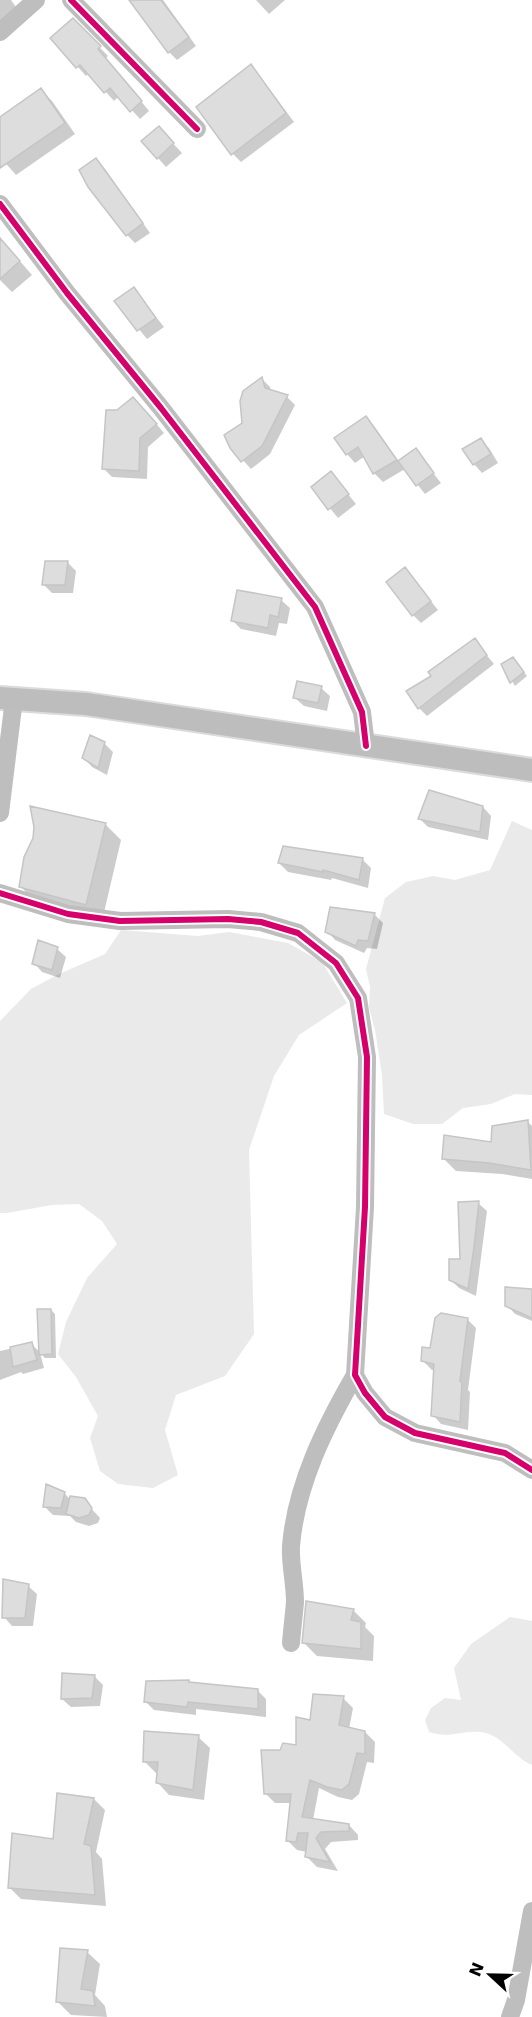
<svg xmlns="http://www.w3.org/2000/svg" width="532" height="2017" viewBox="0 0 532 2017" font-family="'DejaVu Sans',sans-serif">
<rect width="100%" height="100%" fill="#fff"/>
<path fill="#eaeaea" d="M512,821L532,830V1095L515,1094L491,1104L463,1108L442,1124H413L384,1114L382,1075L375,1030L369,1007L370,987L366,969L385,898L406,882L433,876L455,880L490,870Z
M121,930L198,936L229,932L288,943L322,962L347,1003L299,1035L274,1076L249,1150L254,1334L225,1376L176,1395L165,1430L178,1475L153,1488L118,1484L100,1471L90,1438L98,1416L76,1377L58,1354L66,1322L87,1278L117,1244L102,1221L79,1204L52,1205L7,1213H0V1021L31,989L59,974L105,954Z
M510,1617L532,1621V1765C514,1758 502,1734 481,1732C461,1730 450,1739 429,1732L425,1720L431,1708L445,1698L461,1700L454,1668L471,1644Z"/>
<path fill="#0003" d="M0,0H11L16,7L0,21Z
M131,0H163L196,46L177,60L169,52Z
M256,0H285L269,14Z
M73,20L108,56L106,58L149,111L140,119L119,96L114,101L89,73L86,76L52,38Z
M250,66L259,75L294,122L241,162L233,154Z
M41,90L52,101L75,134L16,175L0,157V119Z
M167,137L182,153L166,167L158,158Z
M96,160L105,169L150,233L135,243L127,235Z
M0,238L32,275L12,292L0,280Z
M134,289L164,327L147,339L116,301Z
M262,379L270,387L271,392L287,397L295,405L270,454L251,469L231,447L244,424Z
M142,407L164,433L148,447L147,479L112,477L104,469Z
M366,418L374,426L399,462L415,450L441,483L425,494L405,469L383,482L374,473L365,456L355,463L347,454Z
M480,440L489,448L498,463L482,473L474,464L465,450Z
M331,473L356,504L338,518L313,487Z
M68,563L76,571L73,593H52L44,585Z
M405,569L438,610L421,623L413,615Z
M281,600L290,608L287,624L279,623L276,636L241,629L232,620Z
M474,640L494,664L427,716L419,708Z
M517,663L527,676L515,686L503,665Z
M321,688L330,696L327,711L304,706L295,698Z
M104,743L113,752L107,775L92,767L84,758Z
M483,807L491,816L488,840L428,827L420,819Z
M105,824L121,840L102,921L37,903L20,886Z
M362,859L371,868L368,888L332,878L331,880L288,872L279,863Z
M331,909L375,915L383,923L377,949L367,948L364,953L335,940L327,931Z
M57,949L66,957L60,978L42,972L34,963Z
M528,1122L532,1126V1179L502,1174L456,1171L444,1159L492,1143Z
M478,1203L487,1211L476,1296L459,1288L450,1279L461,1261Z
M532,1290V1321L515,1314L507,1305Z
M51,1310L55,1314L56,1358H45L40,1353L44,1368L23,1374L21,1372L0,1380V1351L31,1344L41,1353Z
M467,1319L476,1328L468,1390L470,1392L468,1430L441,1424L433,1415L436,1370H432L423,1361L431,1350Z
M64,1493L70,1499L89,1506L100,1518L98,1523L89,1526L76,1522L70,1516L53,1515L44,1506Z
M28,1586L37,1594L33,1626H12L4,1617Z
M353,1610L366,1623L365,1627L374,1636L373,1661L317,1656L304,1643Z
M95,1677L103,1685L100,1706L71,1707L62,1699Z
M189,1682L191,1684L257,1690L266,1699V1717L196,1709V1715L154,1710L145,1701Z
M343,1698L353,1708L349,1729L365,1732L375,1742L374,1763L367,1762L359,1794L352,1800L338,1797L319,1788L313,1820L349,1825L358,1835V1840L331,1842L325,1849L338,1871L317,1867L307,1857V1852L297,1850L287,1840L292,1803H275L265,1793L281,1752L298,1747L311,1722Z
M198,1737L210,1748L204,1800L169,1795L158,1783L159,1773H156L144,1761Z
M94,1799L105,1810L96,1852L102,1859L106,1906L21,1899L10,1888Z
M87,1952L100,1964L95,1995L105,2006L107,2017L71,2015L58,2002Z"/>
<path fill="#ddd" stroke="#c5c5c5" stroke-width="1.5" d="M129,0H161L189,37L168,53Z
M73,18L101,46L98,49L142,101L130,112L110,88L104,93L80,65L76,68L50,38Z
M251,64L286,113L231,155L196,107Z
M41,88L65,123L0,168V117Z
M159,126L174,143L157,159L141,141Z
M96,158L143,223L126,236L88,187L79,170Z
M0,238L20,261L0,279Z
M134,287L156,318L137,331L114,301Z
M262,377L265,388L288,395L262,446L241,462L230,448L224,435L242,423L240,401L243,391Z
M133,397L157,424L140,438L139,471L102,469L106,410H117Z
M366,416L397,460L373,474L358,447L346,455L334,438Z
M481,438L491,454L473,465L462,449Z
M416,448L434,473L416,486L398,461Z
M331,471L349,494L328,510L311,487Z
M45,561H68L65,585H42Z
M405,567L431,601L412,616L386,582Z
M237,590L282,598L278,617L270,615L268,628L231,621Z
M475,638L487,655L418,709L406,691L431,676L428,672Z
M513,657L524,672L510,683L501,664Z
M297,681L322,686L318,703L293,698Z
M90,735L105,742L98,768L82,758Z
M429,790L483,806L480,832L418,819Z
M30,806L106,823L86,905L19,887L24,857L33,838L34,827Z
M283,846L363,858L359,880L323,870V872L278,863Z
M330,907L375,913L368,941L358,940L356,946L325,932Z
M38,940L58,947L52,970L32,964Z
M528,1120L531,1170L489,1163L442,1159L444,1135L491,1142L492,1126Z
M479,1201L474,1247L468,1289L449,1280V1259H460L458,1202Z
M505,1287L532,1289V1318L505,1306Z
M37,1309H51L52,1354L39,1355Z
M441,1313L468,1318L460,1381L462,1382L460,1422L431,1416L434,1364L421,1361L422,1347L430,1348L435,1318Z
M32,1342L37,1360L13,1367L10,1347Z
M46,1484L65,1492L61,1508L43,1507Z
M70,1496L85,1498L92,1508L89,1515L79,1518L66,1514Z
M3,1579L29,1584L25,1618H2Z
M306,1601L354,1609L351,1620L361,1622V1649L302,1643Z
M62,1673L95,1675L92,1698L61,1699Z
M189,1680V1682L258,1689V1709L188,1702L187,1707L144,1702L146,1681Z
M313,1694L344,1696L339,1725L365,1731V1754L357,1753L349,1784L342,1790L327,1787L310,1780L302,1817L349,1824V1831L321,1832L316,1838L330,1862L305,1857L308,1833H298L296,1842L286,1841L291,1794H264L261,1750H280L283,1743L296,1745V1717L310,1720Z
M144,1731L199,1735L193,1790L156,1783L158,1762H143Z
M57,1793L94,1798L84,1844L91,1846L95,1895L8,1888L12,1833L53,1839Z
M60,1948L88,1950L81,1989L93,1991L95,2006L56,2002Z"/>
<g fill="none" stroke-linecap="round" stroke-linejoin="round">
<g stroke="#dbdbdb" stroke-width="26">
<path id="major" d="M0,698L86,704L532,770"/>
</g>
<path stroke="#bebebe" stroke-width="18" d="M71,0L197,129
M0,32L36,0
M0,204L67,293L161,408L315,607L362,712L366,746
M0,813L14,699
M0,893L68,914L120,921L228,919L261,922L298,933L336,963L358,998L367,1057L365,1207L355,1375L365,1393L385,1417L415,1433L505,1453L532,1470
M291,1643C292,1629 294,1615 295,1602C295,1583 290,1565 291,1546C296,1485 325,1427 355,1375
M510,2017L516,2000L532,1911"/>
<use href="#major" stroke="#bdbdbd" stroke-width="22"/>
<g stroke="#fff" stroke-width="10">
<path id="cycleway" d="M71,0L197,129
M0,204L67,293L161,408L315,607L362,712L366,746
M0,893L68,914L120,921L228,919L261,922L298,933L336,963L358,998L367,1057L365,1207L355,1375L365,1393L385,1417L415,1433L505,1453L532,1470"/>
</g>
<use href="#cycleway" stroke="#d6006c" stroke-width="6"/>
</g>
<g transform="translate(490 1975) rotate(292)" stroke="#ffffff" stroke-width="4.5" paint-order="stroke">
<path d="M0-4.5L10 22L0 15L-10 22Z" fill="#000000"/>
<text y="-9" font-size="16" font-weight="bold" text-anchor="middle" fill="#000000">N</text>
</g>
</svg>
